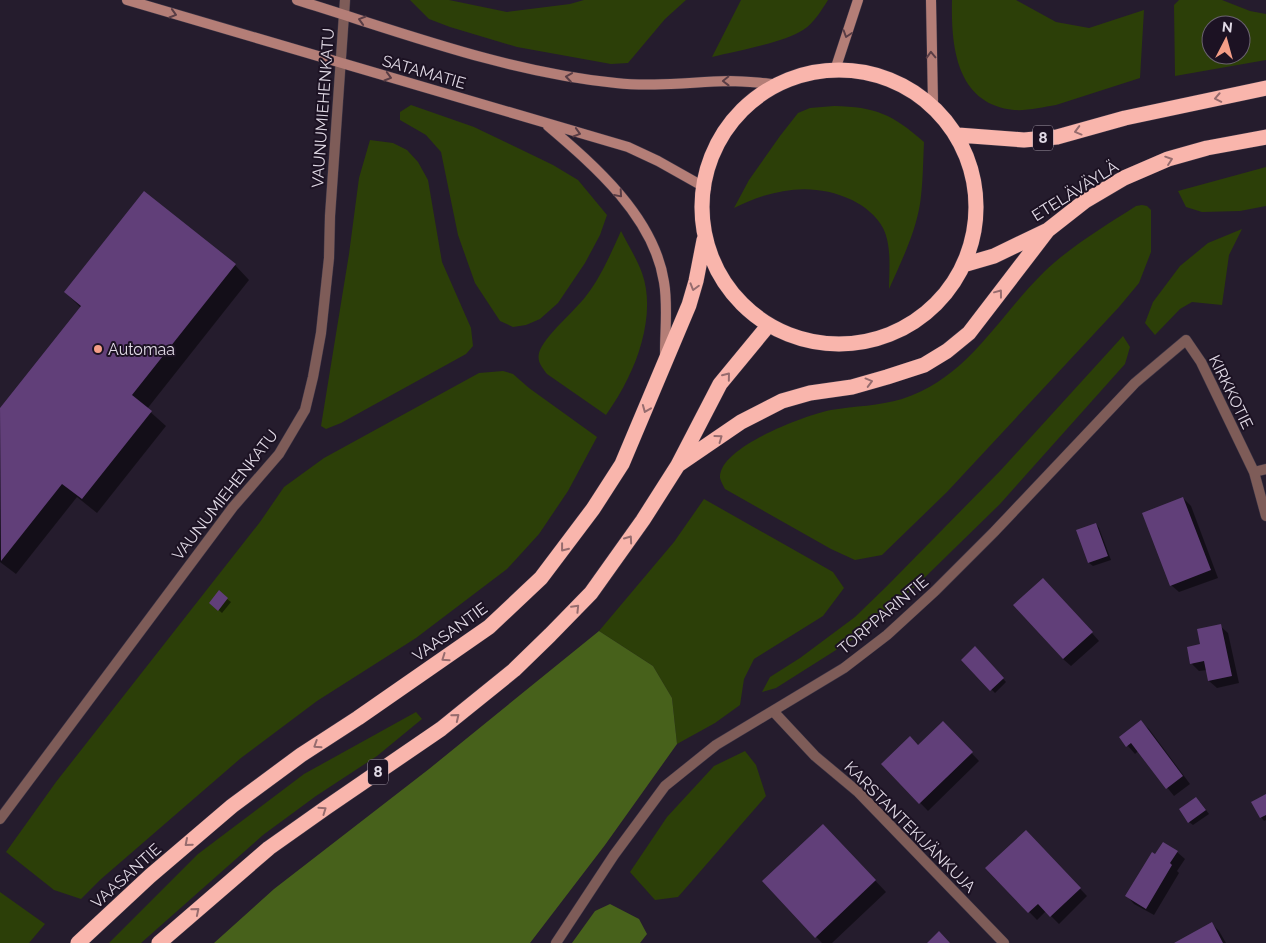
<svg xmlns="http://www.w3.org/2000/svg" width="1266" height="943" viewBox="0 0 1266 943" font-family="Raleway,sans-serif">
<rect width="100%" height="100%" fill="#251c2d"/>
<path fill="#2c3f08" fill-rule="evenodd" d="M410,0H449L507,12L570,4L584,0H686L665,19L628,63L611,64L517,47L450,27L429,19Z
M741,0H828C821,11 814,23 803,30C782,43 737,51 712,57Z
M952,0H1016L1056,22L1089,28L1144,10L1140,78L1056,105C1043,107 1027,111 1014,110C956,104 951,46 952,0Z
M1179,0H1222L1250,11L1266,14V60L1175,76L1174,5ZM1211,25H1241V55H1211Z
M411,105L474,127L553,165L578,180L607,215L600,235L585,263L558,303L540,319L526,325L513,327L500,321L475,283L458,235L441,152L426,135L400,120V112Z
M834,106C876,107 892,114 924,142C923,163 923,184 920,204C915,234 901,262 889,289C889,270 892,246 883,228C876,215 864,206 852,200C812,181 772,189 734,208L749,180L780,136L798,113L810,108Z
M370,140L393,143L407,150L418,162L428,180L442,262L471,328L473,346L466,354L341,423L326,429L321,426L349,254L359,178Z
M1266,167V206L1240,211L1202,212L1186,207L1178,191Z
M1142,205L1147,206L1151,210V252L1139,283L1119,307L947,492L882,555L855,560L831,549L725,489C723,485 721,482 720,478C718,447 806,415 831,410C855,406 879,406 902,399C968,378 997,318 1044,272C1071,246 1105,226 1136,206Z
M1242,229L1229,255L1222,305L1192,302L1180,309L1155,335L1145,323L1153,302L1180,266L1208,243Z
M621,231C628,245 637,259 642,273C654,306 643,348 628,378C622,391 614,403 606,415L547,374C542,367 537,362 539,353C544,336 575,311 586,296C601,277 611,253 621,231Z
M1123,336L1130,347L1125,364L1000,504L916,586L855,638L776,688L762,692L770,677L800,658L855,617L887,586L1000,471Z
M503,371L513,374L529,388L597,437L568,491L539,534L507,569L416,638L317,701L241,758L100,880L81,899L54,890L6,852L56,782L260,522L284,487L324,458L479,373Z
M704,499L833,572L844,588L823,616L754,659L744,679L740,705L715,723L677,744L672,698L653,666L599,631L674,542Z
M416,712L422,719L377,756L316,796L263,835L141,943H109L198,854L304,774Z
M745,751L756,765L766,796L678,897L655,900L630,872L667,817L714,766Z
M0,892L45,924L29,943H0Z"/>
<path fill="#47611b" d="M599,631L653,666L672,698L677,744L605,845L530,943H214L274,889L429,769Z
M610,904L639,919L647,934L640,943H572L595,911Z"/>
<path fill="#0007" d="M235,265L249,280L147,409L166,426L97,513L77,497L16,574L0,562V411L81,308L65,292Z
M1183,498L1191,506L1218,578L1179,592L1171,585Z
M1096,524L1099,528L1111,560L1093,566L1089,563L1078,531Z
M1051,587L1099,641L1071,666L1063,659Z
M227,599L231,602L222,613L211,603Z
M1220,626L1228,633L1239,683L1217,688L1209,681L1207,670L1199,671L1192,664L1201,645Z
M975,648L1006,682L995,693L963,660Z
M942,722L979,761L928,811L883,764L918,746Z
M1141,722L1149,729L1190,784L1174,796L1138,751L1135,754L1120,737Z
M1266,796V820L1264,821L1261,817Z
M1200,802L1209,814L1193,825L1189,822Z
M1026,832L1087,896L1059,924L1046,911L1037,920L987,868Z
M834,837L886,892L832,943H822L763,881Z
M1177,852L1185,859L1177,871L1179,873L1154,915L1134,904L1127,896L1156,856Z
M1212,924L1219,931L1226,943H1177Z"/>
<path fill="#613f79" d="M144,191L236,264L132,395L152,411L82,499L62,484L1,561L0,408L81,306L64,292Z
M1183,497L1211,570L1170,586L1142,513Z
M1096,523L1108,556L1088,563L1076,530Z
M1043,578L1093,632L1063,659L1013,605Z
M219,590L228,598L218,611L209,603Z
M1221,624L1232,676L1208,681L1204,661L1190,664L1187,647L1200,644L1197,629Z
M975,646L1004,678L990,691L961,660Z
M1141,720L1183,776L1166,789L1131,743L1126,747L1119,737Z
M943,721L973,752L919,804L881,764L910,736L918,745Z
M1266,794V815L1260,818L1251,802Z
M1196,797L1206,810L1188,823L1179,809Z
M823,824L876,880L815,938L762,881Z
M1026,830L1081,888L1050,917L1038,904L1028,913L985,868Z
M1163,842L1178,851L1170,863L1172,865L1146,909L1125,896L1152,852L1155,854Z
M1212,922L1223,943H1174Z
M939,931L950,943H927Z"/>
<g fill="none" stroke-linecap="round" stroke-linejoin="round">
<g stroke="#3f3747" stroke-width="11">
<path id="street" d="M1254,472L1266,469
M773,711L815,756L858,792L1004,943
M0,819L233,507L279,454L305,410L313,377L321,333L329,258L330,216L345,0
M556,943L614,855L665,786L716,745L844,668L887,635L935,591L994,532L1135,383L1186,340L1201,362L1254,472L1266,516"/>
</g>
<g stroke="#3f3747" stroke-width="11">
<path id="secondary" d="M127,0L628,147L658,161L706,188
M297,0C401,32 506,72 616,83C653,87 691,82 729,81C744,81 760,83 775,84
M931,0L933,103
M836,67L858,0
M548,126C595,166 654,217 664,282C668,305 665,330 665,354"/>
</g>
<g stroke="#3f3747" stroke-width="16">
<path id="highway" d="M702 207a137 137 0 1 1 274 0a137 137 0 1 1-274 0Z
M958,135L1024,140L1057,137L1125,118L1266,88
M963,265L994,256L1048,230L1085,201L1124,178L1168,159L1207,148L1266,137
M678,465L741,422L782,401L810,393L852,387L887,377L924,365L947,351L969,333L1048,230
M78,943L150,876L232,806L301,755L358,718L489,627L541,578L593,509L622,464L689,305L696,281L704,240
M159,943L269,848L327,807L441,729L514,670L550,635L591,593L643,520L678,465L720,384L767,327"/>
</g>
<use href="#street" stroke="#7e5c58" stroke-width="10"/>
<use href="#secondary" stroke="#b47e77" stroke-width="10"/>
<use href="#highway" stroke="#f9b5ac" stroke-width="15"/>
</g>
<defs><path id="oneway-chevron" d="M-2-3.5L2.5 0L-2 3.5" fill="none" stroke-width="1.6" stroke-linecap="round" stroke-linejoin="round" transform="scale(1.25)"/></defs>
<g stroke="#593d45">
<use href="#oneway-chevron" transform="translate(173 14) rotate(17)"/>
<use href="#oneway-chevron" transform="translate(362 20) rotate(-163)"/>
<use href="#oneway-chevron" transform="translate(847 34) rotate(108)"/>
<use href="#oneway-chevron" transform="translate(931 55) rotate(-92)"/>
<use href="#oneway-chevron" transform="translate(388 77) rotate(16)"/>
<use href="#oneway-chevron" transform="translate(569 77) rotate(-172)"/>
<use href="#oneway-chevron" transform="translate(726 81) rotate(179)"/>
<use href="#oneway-chevron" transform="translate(577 133) rotate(17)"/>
<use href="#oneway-chevron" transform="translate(619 194) rotate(49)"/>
</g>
<g stroke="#966c6e">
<use href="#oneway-chevron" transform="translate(1218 98) rotate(169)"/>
<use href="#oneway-chevron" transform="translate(1078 131) rotate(165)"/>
<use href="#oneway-chevron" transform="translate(1169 160) rotate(-19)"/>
<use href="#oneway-chevron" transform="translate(694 287) rotate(106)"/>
<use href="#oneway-chevron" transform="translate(999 293) rotate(-53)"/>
<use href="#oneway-chevron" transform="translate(727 376) rotate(-51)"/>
<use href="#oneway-chevron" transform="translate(869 382) rotate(-15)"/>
<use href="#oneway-chevron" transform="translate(646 409) rotate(112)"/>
<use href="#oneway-chevron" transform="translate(719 438) rotate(-36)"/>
<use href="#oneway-chevron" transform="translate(629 539) rotate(-55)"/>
<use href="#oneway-chevron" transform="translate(564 548) rotate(128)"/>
<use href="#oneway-chevron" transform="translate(576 608) rotate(-46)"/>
<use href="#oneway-chevron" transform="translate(445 658) rotate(145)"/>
<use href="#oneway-chevron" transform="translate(456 717) rotate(-39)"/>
<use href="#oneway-chevron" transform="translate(317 745) rotate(147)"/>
<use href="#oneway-chevron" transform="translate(323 810) rotate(-35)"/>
<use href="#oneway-chevron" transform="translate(188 843) rotate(139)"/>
<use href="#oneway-chevron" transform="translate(196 911) rotate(-40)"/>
</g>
<circle fill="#f49e87" stroke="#1c1223" stroke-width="2" cx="98" cy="349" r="5"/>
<g text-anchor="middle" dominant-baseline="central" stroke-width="4" stroke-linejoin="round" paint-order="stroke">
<g fill="#1c1223" stroke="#a69eac" stroke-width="1">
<rect x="1033" y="125.5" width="20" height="25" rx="4"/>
<rect x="368" y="759.5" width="20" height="25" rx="4"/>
</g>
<g font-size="15" font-weight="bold" fill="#e1dae6">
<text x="1043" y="138">8</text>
<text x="378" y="772">8</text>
</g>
<g font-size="16" fill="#e1dae6" stroke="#1c1223">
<text transform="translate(424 72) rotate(16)">SATAMATIE</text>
<text transform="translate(323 108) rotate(-86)">VAUNUMIEHENKATU</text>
<text transform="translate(1075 191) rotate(-32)">ETELÄVÄYLÄ</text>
<text transform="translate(1231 392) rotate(64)">KIRKKOTIE</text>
<text transform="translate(225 495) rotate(-52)">VAUNUMIEHENKATU</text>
<text transform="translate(883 615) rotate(-40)">TORPPARINTIE</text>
<text transform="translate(450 632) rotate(-36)">VAASANTIE</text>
<text transform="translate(910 827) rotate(45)">KARSTANTEKIJÄNKUJA</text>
<text transform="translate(126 876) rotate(-42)">VAASANTIE</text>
</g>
<g font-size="16" fill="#e1dae6" stroke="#1c1223" text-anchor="start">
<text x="108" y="349">Automaa</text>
</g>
</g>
<g transform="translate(1226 40) rotate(6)"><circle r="24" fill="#1c1223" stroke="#6b6271"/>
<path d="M0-4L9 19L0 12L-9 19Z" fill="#f49e87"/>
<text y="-8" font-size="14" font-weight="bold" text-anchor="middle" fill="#e1dae6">N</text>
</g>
</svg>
